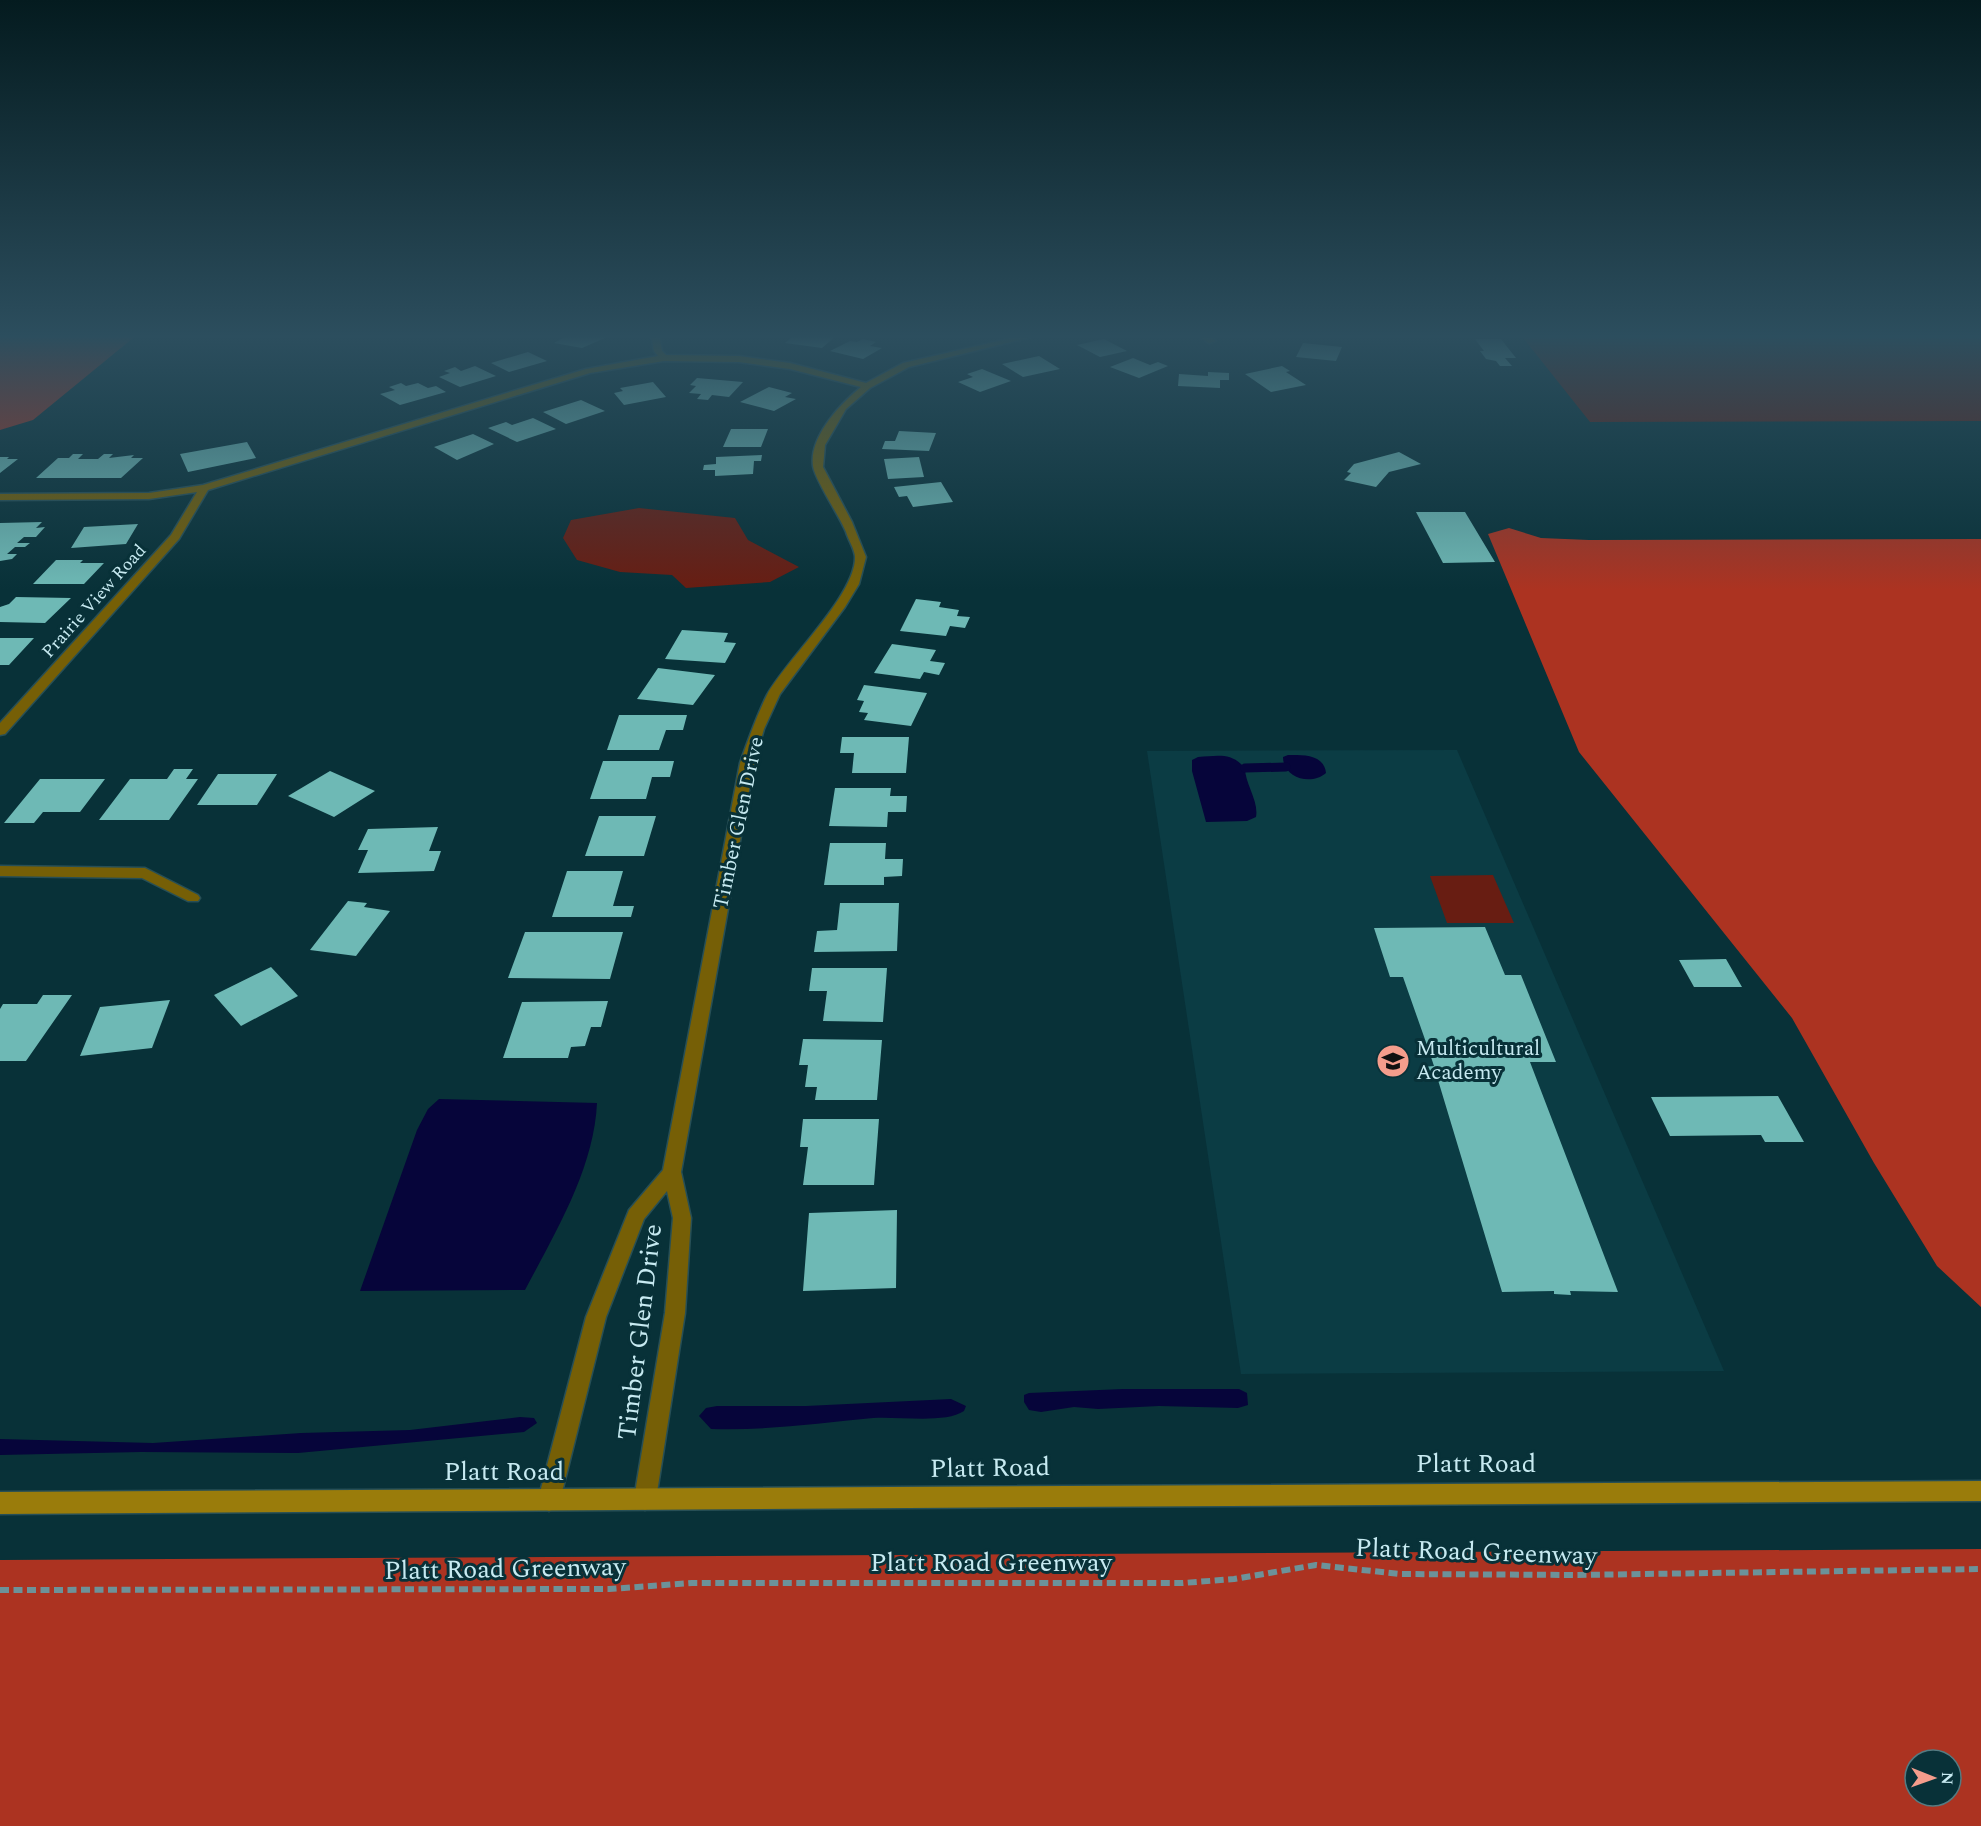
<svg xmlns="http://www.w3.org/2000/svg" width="1981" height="1826" viewBox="0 0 1981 1826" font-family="Spectral,serif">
<rect width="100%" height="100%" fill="#083138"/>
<path fill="#0b3c44" d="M1457,750L1724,1371L1241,1374L1147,751Z"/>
<path fill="#681d12" d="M1520,334H1981V421L1590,422Z
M639,508L735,518L748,540L799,567L770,582L686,588L672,575L620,572L577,560L563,538L571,520Z
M1493,875L1514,923H1447L1430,876Z"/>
<path fill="#ac3321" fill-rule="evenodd" d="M0,334H138L33,420L0,430Z
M1509,528L1541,538L1589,540L1981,539V1307L1937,1266L1874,1163L1792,1018L1579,752L1488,534Z
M1981,1549V1826H0V1560ZM1915,1760H1951V1796H1915Z"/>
<path fill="#06053a" d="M1288,755C1303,755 1324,754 1326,773C1311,786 1283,778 1283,757Z
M1198,757C1218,756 1231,752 1245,768C1245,784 1259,801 1256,817L1247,821L1206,822L1192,771V760Z
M439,1099L597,1103C594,1169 555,1233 525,1290L360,1291L417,1130L428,1109Z
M1123,1389H1239L1247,1393L1248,1405L1238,1408L1159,1406L1098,1409L1074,1407L1041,1412L1029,1410L1024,1402V1395L1029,1393Z
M951,1399L966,1406L964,1411C945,1424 897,1416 873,1418C819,1423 766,1431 711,1429L699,1416L706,1408L717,1406H806Z
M520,1417L534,1418L537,1423L524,1432L298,1453L141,1452L0,1455V1439L153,1443L301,1433L410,1430Z"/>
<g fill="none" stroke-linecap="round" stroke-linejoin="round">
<path stroke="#06053a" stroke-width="9" d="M1245,768L1286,767"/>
</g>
<path fill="#6eb9b5" d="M570,334H614L582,348L554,343Z
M796,334H828L837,335L822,348L785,343Z
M863,339L876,342L870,346L882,348L863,359L830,351L850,341L857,342Z
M1104,339L1127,351L1100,357L1077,345Z
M1475,339H1501L1516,358H1505L1512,366H1500L1496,361L1486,359L1480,351H1484Z
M1303,343L1342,347L1336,361L1296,357Z
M528,352L547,361L509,372L491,363Z
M1039,356L1060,369L1023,377L1002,364Z
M1133,358L1150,365L1158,362L1168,366L1139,378L1110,367Z
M475,366L496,376L460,387L439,377L450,373L444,371L455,367L461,371Z
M1282,366L1290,371L1286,372L1306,385L1271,392L1245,374Z
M982,369L1011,381L980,392L958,382L973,377L967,374Z
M1208,372L1229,373V380H1220V388L1178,386L1179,374L1208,376Z
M697,378L743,382L729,397L712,395L708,400L697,399L701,394L689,393L696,386L690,385Z
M653,382L666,397L624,405L614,393L623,391L620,388Z
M401,383L406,386L418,383L428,388L436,386L446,392L400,405L380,394L395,390L389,387Z
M769,387L792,393L785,397L796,399L774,411L740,402Z
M581,400L605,411L566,424L543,412Z
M533,418L556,429L517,442L488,428L506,422L512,425Z
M731,429H768L761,447H723Z
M899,431L936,433L929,451L882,449L885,441H895Z
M473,434L494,444L457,460L434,447Z
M247,442L256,458L188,472L180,454Z
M1399,452L1421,464L1389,472L1376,487L1344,480L1351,473L1347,472L1354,464Z
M73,454H83L78,459H98L104,454H113L109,458L134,455L131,458H143L121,478H36L58,458H69Z
M762,455L761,461H754L753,474L715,476V470H703L704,465L716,464V457Z
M0,457H9L7,459H18L0,473Z
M919,457L924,477L888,479L884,459Z
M941,482L953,502L913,507L907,496L899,497L894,487Z
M1416,512H1465L1495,562L1443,563Z
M42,522L36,528L45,527L36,537H24L17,543H30L25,547H15L7,554H17L12,559L0,561V523Z
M138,524L126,544L71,548L84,527Z
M56,560H83L80,563H104L84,584H33Z
M16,597L71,598L45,623L0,622V607L9,604Z
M916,599L941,602L939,607L959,610L957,616L970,617L965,628L950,626L946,636L900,631Z
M682,630L728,633L724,642L736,643L725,663L665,659Z
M0,638H34L9,665H0Z
M892,644L936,650L930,661L945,663L939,675L924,672L920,679L874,673Z
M658,668L715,675L693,705L637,699Z
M864,685L927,693L911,726L864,720L868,713L859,712L864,701L857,700Z
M619,715H687L683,730H666L659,750H607Z
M842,737H909L906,773H852L854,753H840Z
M603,761H674L670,777H652L646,799H590Z
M174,769H193L186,779H198L169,820H99L130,779H167Z
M330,771L375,791L334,817L288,796Z
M218,774H277L257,805H197Z
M40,779H105L80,812H43L34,823H4Z
M835,788H891L890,796H907L906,812H888L887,827L829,826Z
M599,816H656L644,856H585Z
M438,827L429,851H441L434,871L358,873L368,850H358L368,829Z
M830,843H886L885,859H903L902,876L884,877V885H824Z
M567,871H623L613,906H634L631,917H552Z
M348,901L367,903L364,907L390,911L356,956L310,950Z
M840,903H899L897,951L814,952L817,931L837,930Z
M1485,927L1505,975H1521L1556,1062H1530L1618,1292L1570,1291L1571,1295L1554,1294V1291L1502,1292L1438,1080H1425L1422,1067L1434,1066L1428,1048L1403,977H1390L1374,928Z
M525,932H623L610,979L508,978Z
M1726,959L1742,987H1694L1679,960Z
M271,967L298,996L241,1026L214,995Z
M812,968H887L883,1022L823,1021L827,991H809Z
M43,995H72L26,1061H0V1009L3,1004H37Z
M170,1000L152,1048L80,1056L100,1007Z
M608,1001L601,1027H591L585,1046L571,1047L568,1058H503L522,1002Z
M803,1039L882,1040L877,1100H815L817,1087H805L808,1065H799Z
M1778,1096L1804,1142H1765L1761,1135L1670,1136L1651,1097Z
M803,1119H879L874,1185H803L808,1147H800Z
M897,1210L896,1288L803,1291L809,1213Z"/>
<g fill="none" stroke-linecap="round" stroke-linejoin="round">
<g stroke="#274f56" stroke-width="3">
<path id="street" d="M651,334H659L662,351L666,355L739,356L790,363L866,383L903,363L1029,334H1044L909,367L870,388L846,409L825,445L823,467L852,522L866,557L859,584L845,607L780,694L764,729L754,763L681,1172L691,1218L685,1313L656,1499L653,1506L645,1510L637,1506L634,1499L665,1313L673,1218L667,1191L644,1219L606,1317L560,1500L557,1507L549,1511L541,1507L538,1500L586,1317L629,1210L663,1170L740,763C748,740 756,717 767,695C786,660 856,595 855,557C855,550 848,539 846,532C839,515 815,480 813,466C809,437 840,404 861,387L790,369L739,362L664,361L590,373L208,490L179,539L5,734L0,735V723L171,535L197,492L149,499L0,500V494L149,493L203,485L586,369L658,356L654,351Z
M1195,334H1205L1216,341L1209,343Z
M0,866L145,868L198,895L200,898L198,901H188L142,878L0,876Z"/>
</g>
<g stroke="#274f56" stroke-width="3">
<path id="secondary" d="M1981,1481V1501L0,1514V1492Z"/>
</g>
<path stroke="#6c9299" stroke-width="6" stroke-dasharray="9 4.5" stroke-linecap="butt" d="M0,1590L609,1589L692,1583H1183L1234,1579L1316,1565L1400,1574L1577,1575L1981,1569"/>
<use href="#street" fill="#765f06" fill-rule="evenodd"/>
<use href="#secondary" fill="#9a7c0b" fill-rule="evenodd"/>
</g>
<linearGradient id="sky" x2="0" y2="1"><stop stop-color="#041b1f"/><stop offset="0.57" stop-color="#2c4e5e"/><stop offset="1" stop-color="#2c4e5e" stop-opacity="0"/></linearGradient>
<rect width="1981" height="590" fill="url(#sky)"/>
<defs>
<g id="school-disc" transform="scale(1.725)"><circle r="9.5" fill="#f49d8c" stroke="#083138"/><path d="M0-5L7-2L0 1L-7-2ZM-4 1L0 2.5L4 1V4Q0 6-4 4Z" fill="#111"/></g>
</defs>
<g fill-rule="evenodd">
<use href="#school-disc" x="1393" y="1061"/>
</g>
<g text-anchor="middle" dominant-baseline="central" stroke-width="6" stroke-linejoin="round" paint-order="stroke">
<g font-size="18" fill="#c7eaf1" stroke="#083138">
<text transform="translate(94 601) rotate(-48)">Prairie View Road</text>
</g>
<g font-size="21" fill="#c7eaf1" stroke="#083138">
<text transform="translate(739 823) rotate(-78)">Timber Glen Drive</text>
</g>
<g font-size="21" fill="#c7eaf1" stroke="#083138" text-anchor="start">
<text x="1416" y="1049">Multicultural<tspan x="1416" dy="24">Academy</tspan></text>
</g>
<g font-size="26" fill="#c7eaf1" stroke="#083138">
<text transform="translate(640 1332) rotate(-83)">Timber Glen Drive</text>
<text x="1476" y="1464">Platt Road</text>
<text transform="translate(990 1468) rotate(-1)">Platt Road</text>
<text x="504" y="1472">Platt Road</text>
<text transform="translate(1476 1552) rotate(2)">Platt Road Greenway</text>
<text x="991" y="1563">Platt Road Greenway</text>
<text transform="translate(505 1569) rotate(-1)">Platt Road Greenway</text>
</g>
</g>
<g transform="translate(1933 1778) rotate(91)"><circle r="28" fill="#083138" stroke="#547b82" stroke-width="1.5"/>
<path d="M0-4.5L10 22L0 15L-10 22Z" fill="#f49d8c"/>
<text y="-9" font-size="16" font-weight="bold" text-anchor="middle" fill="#c7eaf1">N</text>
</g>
</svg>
